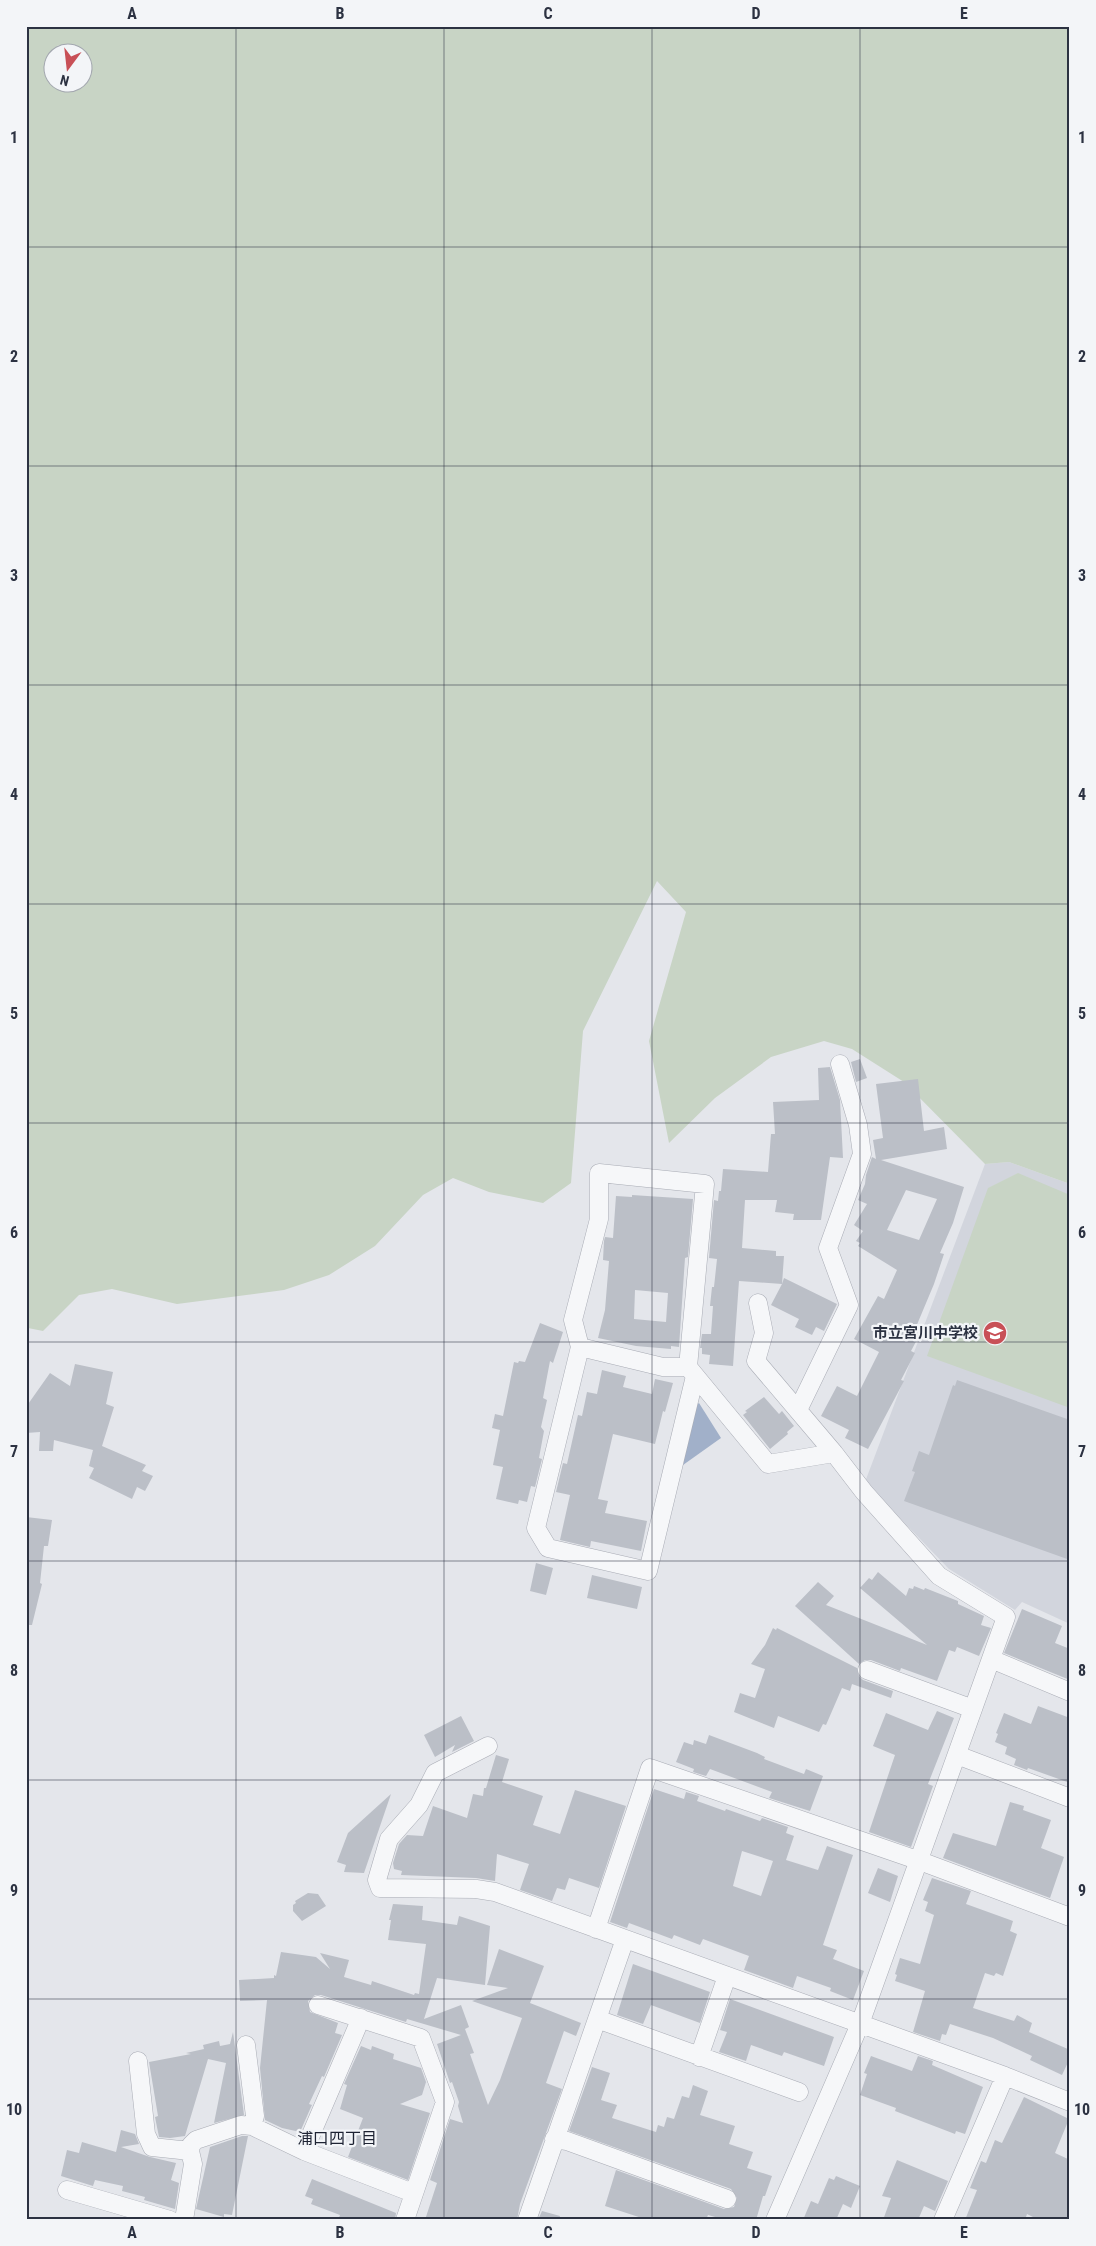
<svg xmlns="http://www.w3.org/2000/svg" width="1096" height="2246" viewBox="0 0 1096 2246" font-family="'Roboto Condensed','Noto Sans JP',sans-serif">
<rect width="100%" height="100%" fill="#e4e6eb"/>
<path fill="#d2d5dd" d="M1009,1162L1070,1184V1624L1022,1602L1015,1610L949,1569L865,1482L985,1164Z"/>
<path fill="#c8d4c5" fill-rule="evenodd" d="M26,26H1070V1184L1009,1162L985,1164L904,1082L852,1049L824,1041L771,1057L715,1098L669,1143L649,1041L686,912L657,881L583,1031L571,1183L543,1203L489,1192L453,1178L423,1195L375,1246L329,1275L284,1290L177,1304L112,1289L79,1295L43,1331L28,1328L26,1323ZM52,52H82V82H52Z
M1018,1173L1070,1195V1408L927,1356L988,1188Z"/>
<path fill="#a1b0c9" d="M699,1403L721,1438L683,1465L693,1408Z"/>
<path fill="#bbbfc7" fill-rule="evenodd" d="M860,1059L867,1078L856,1082L851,1062Z
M830,1067L840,1100L843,1158L830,1157L821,1220H793L794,1214L775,1212L777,1200H745L742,1248L776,1251V1256H784L782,1284L784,1278L837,1304L824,1331L816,1327L812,1335L795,1327L799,1319L771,1305L782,1284L739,1281L733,1366L709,1364L710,1355L702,1354V1348H700L702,1334H711L713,1306H710L712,1287H714L717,1259L709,1258L714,1200L718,1201L719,1191H721L723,1169L768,1172L771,1134H775L773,1102L819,1100L818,1068Z
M918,1079L924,1131L944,1127L947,1149L881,1160L964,1187L953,1223L940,1253L944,1254L934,1284L916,1327L919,1329L917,1332L920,1334L911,1351L915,1353L901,1380L904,1381L868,1449L845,1438L849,1430L821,1416L837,1386L857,1396L879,1352L854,1339L878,1296L884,1299L897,1270L858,1246L860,1243L856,1241L863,1231L854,1225L867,1204L858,1200L865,1184L866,1175L872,1157L876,1159L873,1140L883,1138L876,1084ZM906,1190L937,1199L919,1240L887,1230Z
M632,1195L693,1199L688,1257L685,1258L679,1347L671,1346V1349L636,1346L598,1338L605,1310L609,1261L603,1260L604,1241L605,1237L613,1238L616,1196L632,1197ZM635,1290L668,1293L666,1322L634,1319Z
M540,1323L563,1332L553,1363L550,1361L543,1398L547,1400L541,1427L544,1431L539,1458L542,1459L535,1487L531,1486L527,1502L519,1500L518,1504L496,1499L503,1467L493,1465L500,1430L492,1428L495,1414L503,1416L514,1362L518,1363L519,1361L525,1362Z
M75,1364L113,1372L106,1404L114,1407L102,1446L146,1465L142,1471L153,1476L145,1491L137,1487L132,1499L89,1478L94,1468L89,1466L93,1450L54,1440L53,1451H39L40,1432L26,1433V1407L50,1373L70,1386Z
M602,1370L626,1376L623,1387L652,1394L655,1379L673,1383L665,1412L663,1411L655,1444L613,1434L598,1499L608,1501L605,1513L647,1521L641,1551L591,1541L590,1547L560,1540L570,1495L556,1492L563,1463L567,1464L578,1415L582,1416L587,1392L597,1394Z
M957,1380L1070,1420V1560L904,1501L915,1472L912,1471L919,1451L929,1455L953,1385L955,1386Z
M764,1397L779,1414L782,1411L794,1426L787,1432L788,1434L770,1449L743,1415L747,1412L745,1411Z
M26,1517L52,1520L48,1546H44L40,1583L42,1584L32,1625H26Z
M536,1563L553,1568L546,1595L530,1591Z
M878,1572L906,1596L909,1588L913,1589L914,1586L924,1590L925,1588L958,1601V1604L984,1616L981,1625L991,1628L979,1656L957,1647L955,1652L949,1650L937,1681L901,1668L900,1671L871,1660H865L859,1664L795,1606L818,1582L834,1596L826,1605L927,1645L860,1588L869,1578L872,1580Z
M592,1575L642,1587L637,1609L587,1598Z
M1022,1609L1062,1626L1055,1643L1070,1649V1680L1004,1653Z
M773,1628L776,1630L777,1628L857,1668L859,1676L863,1680L893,1691L891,1698L852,1684L850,1691L842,1688L826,1725L823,1724L819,1732L778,1716L774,1728L734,1712L740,1693L755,1698L765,1669L751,1664L765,1645Z
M1038,1706L1070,1718V1783L1028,1768L1027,1770L1014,1765L1016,1759L1005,1754L1007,1747L995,1742L998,1734L996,1733L1004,1713L1031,1724Z
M937,1711L954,1718L928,1784L933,1786L911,1847L869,1832L895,1755L873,1746L886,1713L928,1730Z
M461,1716L474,1741L452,1752L455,1745L435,1757L424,1735Z
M709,1735L757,1753L765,1757L764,1759L804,1774L806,1769L823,1776L810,1811L769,1798L772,1792L710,1769L706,1776L693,1772L694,1769L676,1762L684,1742L693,1745L694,1740L706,1744Z
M496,1755L509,1759L502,1782L543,1796L533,1825L560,1834L575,1790L626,1806L599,1888L569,1878L565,1890L557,1888L552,1901L520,1890L529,1864L497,1854L495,1881L476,1878L401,1875L402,1871L394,1869L393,1863L399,1844L407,1835L423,1836L433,1806L467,1818L473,1794L483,1796L484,1788H486Z
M654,1789L684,1799L686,1792L699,1796L697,1801L725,1811L726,1809L760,1821L762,1818L788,1827L786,1833L794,1836L786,1860L818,1870L827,1846L853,1855L823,1945L837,1950L833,1959L864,1971L853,2000L830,1991L831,1988L797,1976L793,1988L744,1970L749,1956L703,1939L700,1945L674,1935L672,1939L629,1923L627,1928L610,1922ZM742,1851L773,1861L761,1896L733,1886Z
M391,1794L364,1873L344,1872L346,1865L337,1862L348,1833Z
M1010,1802L1024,1806L1023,1810L1051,1820L1041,1848L1064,1857L1050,1898L943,1858L953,1833L996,1846Z
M878,1868L898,1876L890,1902L868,1893Z
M932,1878L971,1891L966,1904L1013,1921L1010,1931L1017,1934L1003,1976L996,1973L994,1976L985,1973L973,2008L1014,2021L1017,2015L1032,2023L1029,2032L1070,2050V2058L1062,2075L1030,2060L1032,2056L993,2038L950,2024L946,2035L942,2034L940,2041L913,2032L925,1991L895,1981L897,1975L895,1974L900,1958L920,1964L934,1915L925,1911L928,1902L923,1900Z
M308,1893L318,1894L326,1906L302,1921L293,1911V1905L296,1903L295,1901Z
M393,1904L423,1906L422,1920L457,1925L459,1916L490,1926L485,1985L437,1978L424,2019L461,2005L469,2027L465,2029L474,2053L470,2054L488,2105L500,2080L522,2018L472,2001L508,1988L487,1985L499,1949L544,1966L530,2003L581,2023L576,2036L564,2031L546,2083L562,2089L520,2204L517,2220H425L437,2183L430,2180L450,2119L463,2123L458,2106L459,2102L452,2082L450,2083L437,2044L461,2035L407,2019L406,2022L321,1995H315L308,2001L310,2012L338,2023L335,2033L342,2035L324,2077L322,2076L309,2104L312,2105L311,2107L300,2132L282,2128L265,2120L260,2068L267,2000L240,2001L239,1980L274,1978V1975L276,1976L281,1952L316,1957L330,1969L320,1953L349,1960L344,1977L371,1985L372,1981L414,1995L415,1993L419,1994L426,1944L388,1940L391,1920H389Z
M633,1964L710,1992L700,2023L651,2005L643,2024L617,2015Z
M730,1999L834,2037L824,2066L784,2052L782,2056L751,2045L746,2061L719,2052L727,2032L720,2030Z
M233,2032L244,2115L214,2123L226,2063L208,2059L185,2136L170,2138L159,2137L155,2117L158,2116L149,2062L191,2054L186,2053L204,2049L203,2045L219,2041L220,2046L230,2044Z
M361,2046L371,2050L372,2046L394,2054L393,2059L421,2068L426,2082L422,2095L400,2104L430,2113L408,2180L348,2157L363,2118L340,2109L347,2085L344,2084Z
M871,2056L912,2071L918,2056L933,2061L932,2065L983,2087L965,2134L956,2131L955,2134L895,2111L896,2108L860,2095L867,2074L864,2073Z
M592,2067L610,2073L601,2100L617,2105L612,2118L656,2132L658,2125L664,2127L667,2117L674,2119L682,2096L689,2098L693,2085L708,2091L700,2115L735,2126L729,2144L753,2152L747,2168L772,2176L765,2196H763L756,2220H726L708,2215L706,2220H648L605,2206L616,2170L724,2209L734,2207L737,2198L731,2189L569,2131Z
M1024,2097L1069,2119L1055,2153L1070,2160V2220H1039L1027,2214L1025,2220H965L977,2190L970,2188L981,2161L986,2163L995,2140L1002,2143Z
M121,2130L135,2134L139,2144L121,2147L150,2157L176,2163L171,2180L179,2183L175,2209L144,2200L145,2197L122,2191L123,2186L95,2180L93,2186L61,2176L67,2150L79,2153L82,2142L116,2152Z
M242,2136H248L232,2215L224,2214V2217L196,2209L210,2147Z
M897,2160L948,2181L935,2211L924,2206L918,2220H883L891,2198L882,2196Z
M836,2176L860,2186L851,2208L843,2204L836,2220H803L811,2201L818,2204L829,2178L834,2180Z
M312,2179L396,2213L395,2220H338L340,2215L311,2204L313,2199L305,2196Z
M542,2211L560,2216L559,2220H538Z"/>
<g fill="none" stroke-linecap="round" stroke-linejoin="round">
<g stroke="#a9acb5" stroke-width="19">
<path id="street" d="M758,1303L764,1333L756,1361L834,1453L864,1492L939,1576L1006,1617L860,2024L775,2220
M580,1347L536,1528L548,1548L648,1571L695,1376
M688,1367H663L580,1347L573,1320L599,1219V1173L705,1184L688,1367L768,1464L834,1453
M798,1410L849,1305L828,1248L862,1154L858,1125L840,1064
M991,1659L1070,1692
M867,1670L973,1709
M488,1746L435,1773L419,1805L389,1839L377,1880L380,1888L476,1889L495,1892L1005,2076L1070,2102
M957,1755L1070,1798
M596,1929L650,1768L920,1861L1070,1917
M318,2005L421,2038L445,2102L405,2220
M597,2019L799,2092
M246,2045L255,2116L252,2126
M699,2057L727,1976
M138,2061L146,2134L152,2147L190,2151
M554,2139L567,2141L727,2199
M304,2151L361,2018
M67,2190L170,2220
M184,2220L193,2164L190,2151L191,2145L196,2140L241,2125L252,2126L304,2151L413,2193
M527,2220L625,1939
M943,2220L1005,2076"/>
</g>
<use href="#street" stroke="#f6f7f9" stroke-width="18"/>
</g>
<path fill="none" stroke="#2c3242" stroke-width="1" stroke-opacity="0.55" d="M236,26V2220M444,26V2220M652,26V2220M860,26V2220M26,247H1070M26,466H1070M26,685H1070M26,904H1070M26,1123H1070M26,1342H1070M26,1561H1070M26,1780H1070M26,1999H1070"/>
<defs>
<g id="school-disc" transform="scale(1.25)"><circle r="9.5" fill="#c85057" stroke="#f3f5f8"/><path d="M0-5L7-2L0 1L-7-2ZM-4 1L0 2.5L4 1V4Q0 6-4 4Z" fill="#fff"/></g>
</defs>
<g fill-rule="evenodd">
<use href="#school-disc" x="995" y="1333"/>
</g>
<g text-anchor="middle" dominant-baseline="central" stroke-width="4.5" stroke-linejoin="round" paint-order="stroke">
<g font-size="15" font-weight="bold" fill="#2c3242" stroke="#f3f5f8" text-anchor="end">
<text x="978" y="1333">市立宮川中学校</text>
</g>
<g font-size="16" fill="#1e2333" stroke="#f3f5f8">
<text x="337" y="2138">浦口四丁目</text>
</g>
</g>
<rect width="1096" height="2246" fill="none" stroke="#f3f5f8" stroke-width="55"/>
<g transform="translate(68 68) rotate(195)"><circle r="24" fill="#f3f5f8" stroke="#a3a7af"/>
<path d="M0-4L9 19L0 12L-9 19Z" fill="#c85057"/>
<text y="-8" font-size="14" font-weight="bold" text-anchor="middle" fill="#2c3242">N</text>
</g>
<rect x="28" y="28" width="1040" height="2190" fill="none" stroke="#2c3242" stroke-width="2"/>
<g font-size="16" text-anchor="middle" font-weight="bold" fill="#2c3242">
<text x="132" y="19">A</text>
<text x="340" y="19">B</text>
<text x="548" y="19">C</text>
<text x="756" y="19">D</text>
<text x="964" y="19">E</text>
<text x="14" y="143">1</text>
<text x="1082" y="143">1</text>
<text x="14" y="362">2</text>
<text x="1082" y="362">2</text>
<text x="14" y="581">3</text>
<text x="1082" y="581">3</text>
<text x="14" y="800">4</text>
<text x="1082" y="800">4</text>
<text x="14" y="1019">5</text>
<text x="1082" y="1019">5</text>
<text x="14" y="1238">6</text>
<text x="1082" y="1238">6</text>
<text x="14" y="1457">7</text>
<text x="1082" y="1457">7</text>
<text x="14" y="1676">8</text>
<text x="1082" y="1676">8</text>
<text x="14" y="1896">9</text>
<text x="1082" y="1896">9</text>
<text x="14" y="2115">10</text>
<text x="1082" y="2115">10</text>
<text x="132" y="2238">A</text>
<text x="340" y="2238">B</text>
<text x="548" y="2238">C</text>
<text x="756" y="2238">D</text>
<text x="964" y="2238">E</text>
</g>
</svg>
